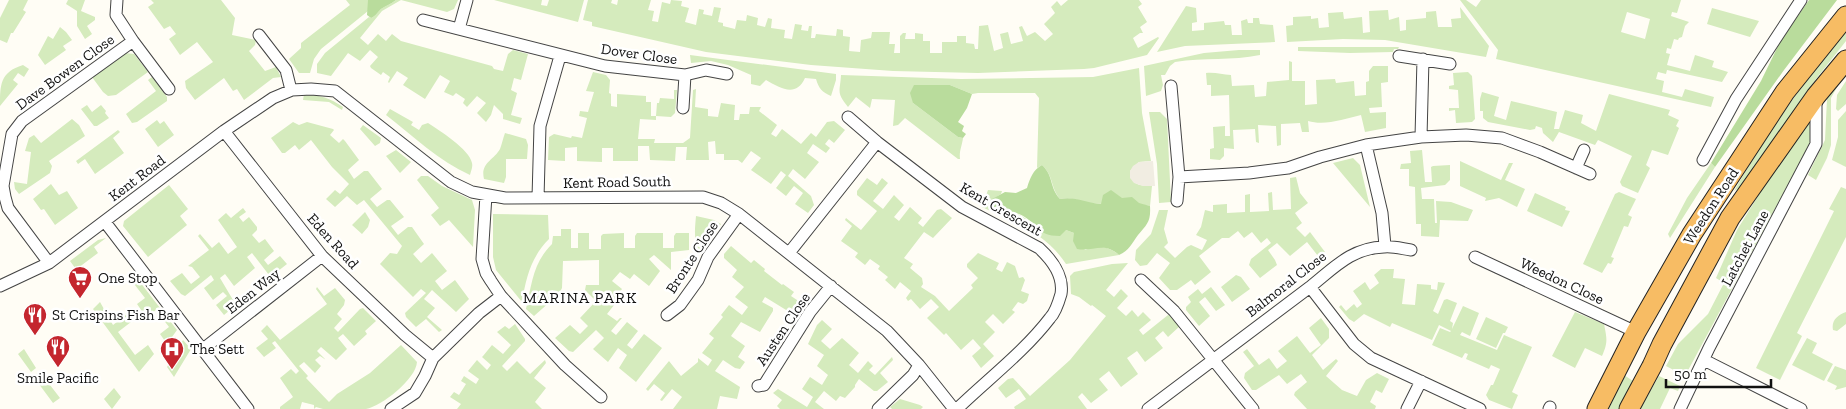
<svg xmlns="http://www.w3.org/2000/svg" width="1846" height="409" viewBox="0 0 1846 409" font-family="'Zilla Slab',serif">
<rect width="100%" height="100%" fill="#fffdf5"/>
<path fill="#d5ebbd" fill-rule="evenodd" d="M9,0H28L23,10L26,12L13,33H11L7,43L0,40V18Z
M68,0H85L81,11L95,17V20L87,26L92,34L85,39L77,26V11L66,4Z
M151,0H221L235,18L232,35L256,40L255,45L249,51L265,71L276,67L281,77L273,78L244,100L237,89L233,91L224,78L195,100L186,88L185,81L213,62L197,42L180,55L169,39L176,34L170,26L164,29L148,7L154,3Z
M346,0H368V11L321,49L314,59L310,73H299L289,59L301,48V43L350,5Z
M396,0H458L454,9L447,12L401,0L382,11L360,38L368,45L378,34L386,41L392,34L401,41L492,66L494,69L503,71L508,54L513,50L528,54L521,80L514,78L511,90L517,93L511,115L522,118L520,124L503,119V114L494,105L491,115L486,122L477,113L486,103L477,96L467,107L463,103L465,99L456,93L453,96L444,92L450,81L440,75L425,99L403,85L408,78L397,71L389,83L388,82L390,77L383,72L381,75L371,68L370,66L378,57L370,50L360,61L348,53L331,76L317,73V64L325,53L369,17L371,18C376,16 377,13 381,9C385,6 391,4 396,0Z
M494,0H542L541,5L547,6L549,0H584L578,22Z
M588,0H612L611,3L617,5L618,0H651L648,10L654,11L652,21L658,22L662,2L670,4L671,0L682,1L681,6L689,8L685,22L696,25L699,9L704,10L703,14L712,16L714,7L721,8L718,22L723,23V26L735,29L737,20L746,21L747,15L758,18L757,25L765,27L768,18L772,19L771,28L785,30L784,38L792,39L795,24L802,25L801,30L808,31L809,26H812L811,38H815L816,34L836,36L837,29L843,30V36L850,37L849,51L860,52L861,40L871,38L872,32H890L889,44H895L894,53H900V36L903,33H906L905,39H915V33L923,34V41H930V53H942V42H957V36H966V43L974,44L975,49H978L979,26L988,25L994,51L1003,48L1000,34L1008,32L1011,44L1023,41L1019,27L1022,26L1027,36L1035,32L1045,41L1053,34L1044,24L1055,13L1051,7L1057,1L1061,6L1068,0H1139L1142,4L1138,7L1147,22L1140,27L1143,33H1140L1133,38L1138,48L1158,37L1159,38L1147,55L1094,68L1084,69L978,73L893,71L811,65L706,52L592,26V22L583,20Z
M1460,0H1466L1476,7L1481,0H1681L1677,13L1672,12L1671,16L1689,22L1685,26L1682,37L1679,38L1678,40L1674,39L1671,49L1667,48L1666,53L1670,54L1667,65L1690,71L1695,55L1714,61L1712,67L1728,72L1722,82L1667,70L1666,74L1658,72L1656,79L1664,81L1662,92L1682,97L1685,89L1714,97L1711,107L1496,59L1498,50ZM1627,12L1650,19L1645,39L1621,32Z
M1186,6L1196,8L1197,22L1192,23V31L1204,30V23L1224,21L1225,25H1231L1232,35H1242L1241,21L1247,19L1248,23H1253V18H1259L1260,24L1273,25L1275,42L1185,46L1157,52Z
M1460,7L1489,46L1486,57L1385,40L1343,39L1287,42L1286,26L1293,25V17L1311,16V19L1318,18L1319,28L1329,27L1328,13L1343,12L1344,19L1362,17L1363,33L1370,32L1369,11L1388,10L1389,20L1399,17L1400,31L1406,30V20L1426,18V12L1436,11L1438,27H1452L1451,19L1461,18Z
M1712,8L1759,21L1750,37L1707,24Z
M60,27L66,32L72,40L63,46L66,50L45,65L38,55L48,36L53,39Z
M1846,29V41L1816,79L1741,187L1734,191C1767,134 1805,80 1846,29Z
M1298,47H1399L1398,49H1394L1393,52L1350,53L1298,51Z
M1239,50H1260V55C1232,61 1204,57 1175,62L1170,66L1165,75H1161L1163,85L1161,91L1146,96L1144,66L1204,53Z
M125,53L134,54L148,72L116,95L108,96L103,92L92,77Z
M690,55L836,74V80L831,96C822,92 819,89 816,79L805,78C796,98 780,88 766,80L760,86L751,84V75L728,65L711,61L691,63Z
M1289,61L1292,62V81H1305V105L1317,104L1316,80L1335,79L1336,83L1354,81L1355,96L1366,95V82L1369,81V71L1373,66H1388V82L1381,83L1382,107L1369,108L1370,113L1386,112V128L1365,132L1361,115C1344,119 1325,126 1308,121L1309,132H1302L1300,123L1281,124V145L1277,146L1276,126L1258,125L1259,143L1256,142L1255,129L1233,130L1234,149L1224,148V156L1220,160L1210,159V149L1214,148L1213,127L1225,126V136H1230L1229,95L1211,96V85H1207L1206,73C1216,72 1222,75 1231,75L1232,86L1254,85L1255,97L1266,96L1267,82L1289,80Z
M23,65L29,69L24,77L18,73L13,80L18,84L0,106C0,85 0,72 23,65Z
M1139,68L1142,113L1151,161L1139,162L1130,171C1131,185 1140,186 1152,186L1150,206C1130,201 1111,206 1091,203C1079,202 1072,196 1060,199C1050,187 1054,176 1042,165L1037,168L1039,98L1035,93H978L972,94L950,85L913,103L958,137L963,138C962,146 959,151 960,159H958L905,118L898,125L893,126L895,100L872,99L870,108L856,97L848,107C836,92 840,93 841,75L961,79L1093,77Z
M1846,71L1831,98V145L1827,158L1816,180L1808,175L1825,140L1827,99L1830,91Z
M593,72L606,75L610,80L609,93L611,94V106L617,107V94L646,96V102H651V116H656L657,103H659L660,98L674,99V90H677L675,113L671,117L656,116V120L640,119L638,139H655L654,143H683L690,138L693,90L696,89L695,107L708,109V116L718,117L721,103L735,105L734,120H739L740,114H749L750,107H761L759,111L777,125L771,134L776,137L782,129L801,144L811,133L816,137L827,122L834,121L845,130L834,143L829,139L825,144L830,148L826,153L813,144L807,153L819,162L805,179L793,169L788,176L811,196L814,205L808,213L795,204L803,193L794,186L786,196L776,188L786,175L781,171L771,184L751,170L761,158L751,151L742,163L738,160H724V154H716L715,141L708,142L709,160H686L687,147H676L675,161L650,160L649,146H638V161H613V148H602V162L577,161V147L565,148V161L548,160L549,137L554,134L571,138L572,136L582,138L587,118L579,116L580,111L588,112L594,92L586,91Z
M1468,72L1472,76L1475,119L1472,122L1456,123L1455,110L1449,111V108H1459L1458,90L1449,89V86L1454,85L1453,73Z
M152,77L167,97V101L137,122L132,123L126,114L156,91L148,80Z
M1846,81V104L1838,111L1836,109L1837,95Z
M1482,92L1499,97L1494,116L1506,120L1511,101L1557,112L1554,129H1559L1565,110L1583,115L1581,123L1596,131L1609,94L1670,110L1668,115L1679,120L1676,126L1679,128L1668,155L1652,150L1646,165L1650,168L1638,193L1622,186L1620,182L1632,156L1598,140L1595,145L1559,132L1553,142L1543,133L1542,128L1536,126L1535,129L1530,130L1488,122L1483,118V111H1480V99Z
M304,94C320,95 330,98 343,107L342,110L329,102L303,100Z
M87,105L92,112L101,105L106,111L105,113L109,118L97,126H94L81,109Z
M390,109L413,122L411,125L419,130L422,125L428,123C439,130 470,150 472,163C473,167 471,171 470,175C439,161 413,136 386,115Z
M1846,111V167L1832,160L1838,137V120Z
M1149,112H1160L1167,119L1171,202L1159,203L1157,164Z
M72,119L79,125L85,136L49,161L52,166L50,173L19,194L15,189L14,182L27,184L31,152L25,151L29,138L34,135L41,143Z
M1810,119V144L1685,376L1666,366L1678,344L1708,314L1724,283L1716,278L1737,230L1768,180Z
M157,120L160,124L164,121L174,135L158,147L145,129Z
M293,122L299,125L307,122L333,129L334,130L330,135L339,143L343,139L345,141L359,160L348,170L354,179L364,171H368L382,189L370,199L377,207L387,200H390L404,217L391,226L398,235L408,227H412L424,244L413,254L421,263L432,253L447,271L435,281L442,290L455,280L469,299L456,312L432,290L424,299L435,308L427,317L442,330L439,332L426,319L416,327L406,317L405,313L426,293L421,289L413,297L380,264L390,253L397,254L402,246L364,200L357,205L347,196L335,207L326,199L335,190L340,194L349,184L332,167L311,140L299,150L295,145L285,153H282L271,138Z
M363,125L381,138L380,143L375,146L360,129Z
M118,130L120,132L113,138L124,153L95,174L85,159L78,164L76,161Z
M505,133L526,139L528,145L527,159H506V177L504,183L484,179C480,163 494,160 500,149C502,144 503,138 505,133Z
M396,150L411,162L400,173L386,156Z
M1422,150L1425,182H1432L1431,167L1433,166L1450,165V180L1445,185L1421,188L1422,199H1434L1435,223H1437L1436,201L1451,202L1473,210L1468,221L1440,220L1439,237L1421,236V224H1416L1415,187L1409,186V169H1400L1401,164L1411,163L1410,151Z
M1353,158L1360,165L1370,207L1333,163Z
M1460,161L1501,180L1509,163H1513L1505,180L1525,189L1517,207L1499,198L1485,201L1486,198L1460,186Z
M1711,163L1715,167L1670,238L1668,234L1687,198Z
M421,176H428L442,186L472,200L475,210L473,247L449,220L440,226L431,215L439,208L417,180Z
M1296,177L1300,193L1308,203L1295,213L1302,223L1296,228L1305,237L1310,232L1325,252L1318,256L1307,242L1290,256L1277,243L1268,250L1275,260L1277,265L1260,278L1249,265L1251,259L1271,243L1267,238L1261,243L1252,232L1244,238L1238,231L1229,238H1222L1199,256L1211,272L1195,285L1191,280L1177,290H1170L1159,278L1170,263L1157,253L1147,265L1140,266L1135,260L1136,250L1151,234L1159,210H1168L1164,229L1168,243L1164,247L1175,258L1187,247L1191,245L1202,250L1207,240L1196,235L1201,227L1205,210L1213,212V205L1227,204V213L1245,212V195L1250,194V212L1269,211L1268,193L1272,192L1273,210L1291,209L1290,178Z
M867,178L877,185L882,178L888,183L873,201L883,209L894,195L904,205L894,217L899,221L910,207L922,218L918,223L923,227L937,210L941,209L952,218L933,238L924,232L904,258L913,264L910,268L922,278L923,284L921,287L935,296L949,311L973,288L971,285L978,278L967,267V264L978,253L999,263L996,269L1002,272L1007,262L1015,266L1019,278L1023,277L1025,280L1021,291L1029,294L1027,301L1023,304L1018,302L1012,310L1015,312L1003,324L993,314L985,322L995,332L983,344L994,356L981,368L972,356L981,348L973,339L961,350L946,333L944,335L927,318L939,307L931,299L920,309L911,299L908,301L906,298L911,291L900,282L895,289L885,280L888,277L878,269L880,266L870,259L865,265L855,257L858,253L841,241L852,226L845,220L846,218L861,230L877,211L857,195V191Z
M51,184L59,195L67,191L78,208L55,225L44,209L41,210L33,199Z
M169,185L188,209L180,216L187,225L148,257L123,226L124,221Z
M1841,187L1846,189V237L1797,333L1802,336L1780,380L1756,368L1834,211L1829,209Z
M988,190L1002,191L1001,194L993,199L1003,213C1020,211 1029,220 1040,232L1066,230L1074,233L1085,250C1097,245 1109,246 1119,255L1066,264C1044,231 1016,224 982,207Z
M1619,192L1636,199L1628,215L1632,217L1628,227L1624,226L1611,257L1614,258L1611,264L1608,263L1602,273L1583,264L1615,194Z
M1535,193L1566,207L1565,210L1570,211L1562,227L1527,211Z
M243,208L246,212L239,217L243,222L249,217L257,227V230L252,235L259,243L265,239L274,251L264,260L268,265L280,256L287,264L273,275H269L252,253L247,257L255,268L234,286L225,274L220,278L236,305L224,315L216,305L227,296L223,292L213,300L204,288L214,280L211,275L185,296L181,294L170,281L182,273L191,284L200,277L192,267L188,266L209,250L198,236L200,234L212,248L219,242L228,254L237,247L218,220L226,213L231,218Z
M365,212L370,220L368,227L362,234L352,225Z
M493,214L548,215L549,239C531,257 526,278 522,302L496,270L493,257Z
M696,216L714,220L721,224L700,252C693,241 695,228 696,216Z
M561,229H571V248H578V233H589V249H601V236L603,234L624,233V248H635V236L637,233H663V248H674V236L676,233H689V250L671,252V270L654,255L649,259L660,271L649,286L634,274L630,279L620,272L612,281L622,289L619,293L622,295L607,314L617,321L620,318H622L611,331L616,335L627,322L638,331L627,345L632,349L644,334L662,348L636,382L619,368L627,355L618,348L608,362L593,349L604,338L596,330L573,352L569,351L555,338L570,325L580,334L588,326L580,318L596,301L585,290L586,285H599V260L563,261L562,288L560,292L556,293L552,290L547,295L551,301L534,316L526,309C532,283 533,263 552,244L553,236H561Z
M106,238L94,247L98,253L78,268L88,281L86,283L70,261L98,240Z
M731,246L751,263L754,260L765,269L764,271L782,285L783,284L794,292L791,296L803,304L796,313H791L765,297L762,302L773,308V311L760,332L741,322L731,336L745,346L738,357L745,362L740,369L735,368L723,360L715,371L740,387L737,399L720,396L717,409H673L682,397L672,389L662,401L660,400L665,393L654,384L648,391L646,389L669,361L681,376L698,362V358L708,366L712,360L702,353L714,338L709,334L723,317L721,315L729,305L742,315L748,307L735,297L744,287L732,277L737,270L724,258V254Z
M1128,263L1106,290L1114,297L1121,289L1128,296L1117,308L1126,316L1132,310L1138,317L1143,312L1151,320L1139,330L1143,335L1168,315H1171L1180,326L1168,337L1163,331L1155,338L1163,348L1145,362L1137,351L1127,358L1138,374L1121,387L1109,371L1099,379L1108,390L1091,403L1082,393L1078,397L1087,409H1015L1014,407L1026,399L1019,389L1006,398L998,388L1008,379L1013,378L1030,396L1070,360L1106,316L1092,305L1091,306L1079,297L1071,294L1070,276L1074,272L1112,264Z
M1381,269H1394L1393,278L1405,279L1402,304L1415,305L1417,284L1431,285V289L1437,290L1438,282L1445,283L1433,311L1438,314L1444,300L1447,299L1457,303L1450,321L1453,323L1452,329L1463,306L1479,313L1470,336L1462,332L1460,335L1497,350L1504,335L1532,347L1512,392L1518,395L1512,409L1489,400L1486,395L1491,385H1493L1500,369L1491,365L1489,369L1466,359L1468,354L1465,353L1462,358L1432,345L1440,328L1450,332L1451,331L1439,325L1432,340L1392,323L1390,327L1364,314L1354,322L1349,319L1339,307L1341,305L1346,311L1354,304L1357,308L1362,304L1353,291L1365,282L1370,290L1379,283L1374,275Z
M133,273L177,330L167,344L160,334L169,327L156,310L146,317L137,304L145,298L131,280L127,279Z
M1236,275L1241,277L1250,289L1232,302L1221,287Z
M317,287L324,296L335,288L345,300L344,305L337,314L342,319L334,328L338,332L360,309L363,308L376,321L365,331L367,334L354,346L343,334L338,338L347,349L336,360L321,347L317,351L326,360L320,356L315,360L321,366L315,373L304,362L299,366L308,376L306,378L329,402L337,394L370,373L401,345L417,362C416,379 382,406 366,409C353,409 337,409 323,409L316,407L314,409V405L302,402L300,409H280V407L293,397L280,378L291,369L296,374L299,371L275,341L272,343L276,348L264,357L256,348L268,339L261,331L267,325L280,340L327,304L316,289Z
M1211,287L1225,305L1216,311L1205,297L1199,302L1210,316L1199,326L1186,310V307L1191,302L1188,297L1198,289L1202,294Z
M100,302L113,325L126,315L131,322L118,332L135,355L148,345L154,354L139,372L93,309Z
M1575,312L1604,324C1607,339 1608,342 1602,356L1585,348L1575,368L1552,356Z
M1846,312V324L1837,331L1833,330C1831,320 1838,315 1846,312Z
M1486,317L1508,327L1505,333H1503L1496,348L1476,339Z
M1321,318L1329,329V338L1312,355L1323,370L1336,359L1338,361L1326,376L1342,390L1357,396L1366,380L1377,373L1389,379L1382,393L1376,390L1370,402L1376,406L1375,409H1307L1294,395L1295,392L1307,382L1301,374L1287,384L1279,375L1256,390H1252L1244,378L1245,373L1254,366L1243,352L1247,349L1259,365L1269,358L1277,369L1287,361L1278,351L1297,336L1310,353L1321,345L1309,328Z
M822,320L832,329L821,341L830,349L842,338L859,353L849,365L858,373L868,361L873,366L869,370L875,375L892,357L893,360L880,373L888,382L877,391H874L859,379L855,385V387L845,398L840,396L836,401L824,391L815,402L824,409H780L777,406L782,400L773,393L778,389L807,407L813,397L802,389L810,377L822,385L828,375L817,366L824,355L808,344L817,325Z
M515,324L525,339V341L502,366L507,371L517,361L530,374L545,360L546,363L534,378L546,388L535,402L542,409H457L461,404L450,397L454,392L459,395L466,384L461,381L464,376L476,384L479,379L468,371L477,360L487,370L491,365L482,357L483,356L492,345L503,354L511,345L497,332L505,326L509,329Z
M1807,338L1817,343L1812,353L1833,364L1824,381L1792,365Z
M183,340L191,349L174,377L167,367Z
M24,349L36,368L31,372L18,354Z
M1835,366L1846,370V387L1835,390L1837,386L1827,381Z
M40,372L60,398L53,403L33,376Z
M1624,375L1633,381L1619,409H1606Z
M1659,376L1680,386L1678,391L1670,388L1660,409H1640Z
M114,388L121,397L112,409L104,399Z
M900,399L920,405L923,407L921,409H892L890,407Z"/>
<path fill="#b9dc9c" d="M368,0H396C391,4 385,6 381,9C377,13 376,16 371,18L367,15Z
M1809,0H1837L1784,70L1715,167L1711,163L1761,81L1781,40Z
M914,85H950L972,94L967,108L958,122L964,126L962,131L966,134L963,138L958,137L913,103L910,93Z
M1042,165C1054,176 1049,187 1060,199C1074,196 1086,203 1101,204L1103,195L1111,190L1122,198L1132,197L1139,203L1150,206C1151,222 1147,224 1138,235C1132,243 1129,251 1119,255C1104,241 1093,252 1077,249L1073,241L1074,233L1066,230L1060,236C1035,236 1038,222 1019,214C1011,211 1003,213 995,211L992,199L1005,192L1016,193L1027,188C1030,178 1033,170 1042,165Z"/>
<path fill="#f1ede2" d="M1153,161L1155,186H1143L1134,183L1130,178V171L1133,166L1139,162Z"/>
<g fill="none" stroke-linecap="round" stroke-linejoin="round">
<g stroke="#444" stroke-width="13">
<path id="minor" d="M423,20L605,66L685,75L706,70L727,74
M459,29L467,0
M259,35L286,70L291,90
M133,41L169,89
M1399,56L1450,64
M1171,86L1179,177L1177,201
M683,108L685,75
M848,117L877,142L962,207L1039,248C1051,259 1064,276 1061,294C1059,301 1055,313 1050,318C1024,352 988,379 957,409
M224,131L322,256L405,335L433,358
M1421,137L1423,59
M1366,145L1382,213L1385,246
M1703,160L1736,99L1801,0
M1576,168L1584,150
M1179,177L1249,173L1288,168L1320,157L1366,145L1421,137L1466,135L1502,138L1540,152L1590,174
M486,195L482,259L486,273L491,281L501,296L565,365L601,397
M538,198L540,126L560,56
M105,222L248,409
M789,253L877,142
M1475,257L1636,332
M49,263L8,208L5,197L3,186L12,134L22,121L133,41L116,15L117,0
M1141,280L1174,311L1253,409
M0,286L49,263L224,131L273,98L292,90L311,89L335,91L451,182L472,192L505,198L703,197L721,203L739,214L887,331L919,365L954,409
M1310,287L1354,344L1371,358L1480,409
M667,315L680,305L698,280L708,257L739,214
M203,349L322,256
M1704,360L1801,409
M758,386L764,385L810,312L831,286
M391,409L415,393L425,376L433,358L479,313L501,296
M878,409L913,375L919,365
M1148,409L1310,287C1334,268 1351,248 1384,247C1393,246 1403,249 1411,250
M1407,409L1421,381
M1549,409L1550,407
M1680,409L1709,348L1816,144V99"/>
</g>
<g stroke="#222" stroke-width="21">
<path id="trunk" d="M1597,409L1636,332L1692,234L1785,92L1846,16
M1629,409L1652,366L1662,344L1730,218L1816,96L1846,60"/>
</g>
<use href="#minor" stroke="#fff" stroke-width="11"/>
<use href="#trunk" stroke="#f7bc64" stroke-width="19"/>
</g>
<defs>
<g id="supermarket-pin" transform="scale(1.25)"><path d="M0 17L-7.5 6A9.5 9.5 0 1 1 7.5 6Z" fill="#c4262e" stroke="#fff"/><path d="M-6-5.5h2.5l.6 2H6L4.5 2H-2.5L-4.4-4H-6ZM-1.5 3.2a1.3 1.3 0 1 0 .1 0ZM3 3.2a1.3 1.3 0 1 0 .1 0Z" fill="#fff"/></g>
<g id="restaurant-pin" transform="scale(1.25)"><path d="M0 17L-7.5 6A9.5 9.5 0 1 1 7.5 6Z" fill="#c4262e" stroke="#fff"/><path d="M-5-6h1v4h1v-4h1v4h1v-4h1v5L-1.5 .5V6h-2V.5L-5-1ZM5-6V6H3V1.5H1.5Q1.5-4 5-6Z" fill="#fff"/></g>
<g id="hospital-pin" transform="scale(1.25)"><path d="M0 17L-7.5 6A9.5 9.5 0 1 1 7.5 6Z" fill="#c4262e" stroke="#fff"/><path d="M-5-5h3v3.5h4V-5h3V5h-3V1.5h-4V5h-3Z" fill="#fff"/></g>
</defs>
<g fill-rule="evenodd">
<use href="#supermarket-pin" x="80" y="278"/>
<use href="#restaurant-pin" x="35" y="315"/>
<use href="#restaurant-pin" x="58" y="347"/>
<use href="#hospital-pin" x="172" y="349"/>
</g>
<g text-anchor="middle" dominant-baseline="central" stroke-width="5" stroke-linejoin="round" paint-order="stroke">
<g font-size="15" fill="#111" stroke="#fff">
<text transform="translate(639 54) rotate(8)">Dover Close</text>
<text transform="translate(65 72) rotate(-36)">Dave Bowen Close</text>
<text transform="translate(137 178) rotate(-37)">Kent Road</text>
<text transform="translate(617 182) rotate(-1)">Kent Road South</text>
<text transform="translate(1711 206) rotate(-57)">Weedon Road</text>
<text transform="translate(1001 209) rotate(30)">Kent Crescent</text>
<text transform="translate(333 241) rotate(48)">Eden Road</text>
<text transform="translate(1745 248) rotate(-62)">Latchet Lane</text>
<text transform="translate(692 257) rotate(-57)">Bronte Close</text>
<text transform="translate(1562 281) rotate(25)">Weedon Close</text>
<text transform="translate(1286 284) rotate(-38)">Balmoral Close</text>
<text transform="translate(253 291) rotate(-38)">Eden Way</text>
<text transform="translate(783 329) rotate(-56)">Austen Close</text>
</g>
<g font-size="15" fill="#111" stroke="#fff" text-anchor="start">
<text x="98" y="278">One Stop</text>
<text x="52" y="315">St Crispins Fish Bar</text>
<text x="190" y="349">The Sett</text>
<text x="58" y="378" text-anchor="middle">Smile Pacific</text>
</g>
<g font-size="16" letter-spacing="1" fill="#111" stroke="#fff">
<text x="580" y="297">MARINA PARK</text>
</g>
</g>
<path d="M1666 379v8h105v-8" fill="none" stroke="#111111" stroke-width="2.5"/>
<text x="1674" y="379" font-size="15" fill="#111111" stroke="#ffffff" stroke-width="4" paint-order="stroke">50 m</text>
</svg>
